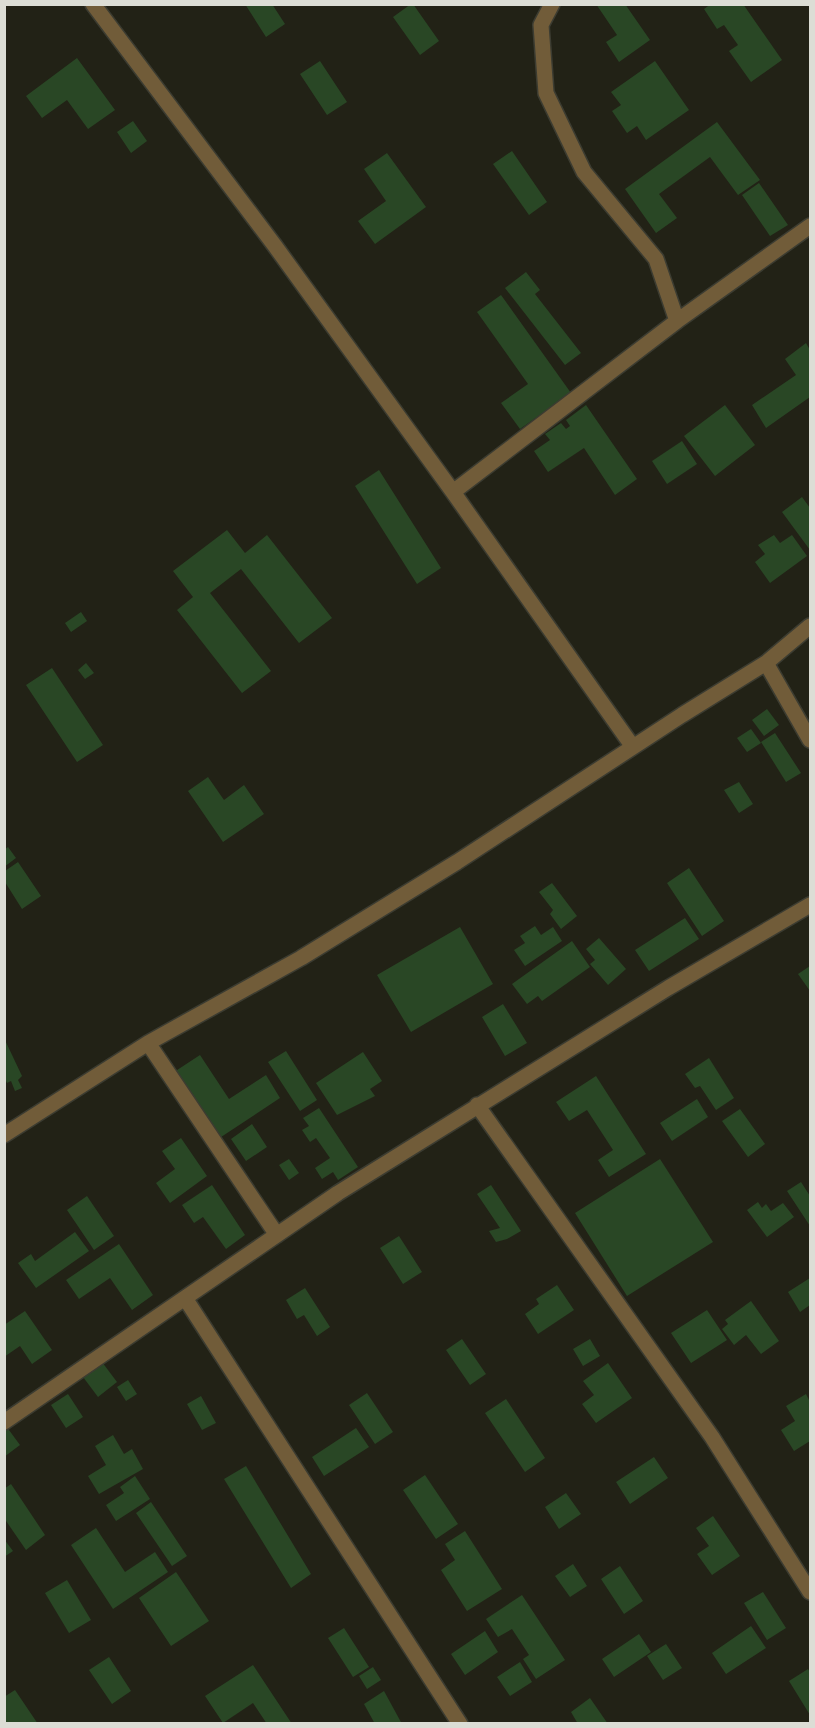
<svg xmlns="http://www.w3.org/2000/svg" width="815" height="1728" viewBox="0 0 815 1728" font-family="Manrope,sans-serif">
<rect width="100%" height="100%" fill="#222216"/>
<path fill="#294725" d="M245,4H272L285,24L266,37Z
M411,4H413L439,41L420,55L393,17Z
M596,4H625L650,40L619,62L606,42L617,35Z
M711,4H743L782,60L751,82L729,51L738,45L724,25L717,29L704,9Z
M77,58L115,110L88,129L67,100L42,118L26,96Z
M320,61L347,102L327,115L300,74Z
M655,61L689,110L646,140L637,126L627,133L612,111L621,105L611,92Z
M133,121L147,141L131,153L117,132Z
M717,122L760,180L738,195L710,157L659,194L677,218L656,233L625,189Z
M512,151L547,202L529,215L493,164Z
M387,153L426,207L375,244L358,221L386,201L364,169Z
M759,183L788,225L770,236L742,195Z
M526,272L540,290L535,294L581,353L565,365L505,288Z
M501,295L571,393L520,429L501,403L528,384L477,312Z
M806,343L810,350V397L766,428L752,405L796,375L785,359Z
M586,405L637,479L615,495L584,448L548,472L534,451L550,440L545,434L561,423L566,429L570,426L566,420Z
M725,405L755,445L715,476L684,436Z
M682,441L697,464L667,484L652,461Z
M379,470L441,568L417,584L355,486Z
M802,497L810,508V550L782,512Z
M227,530L245,553L267,535L332,618L299,643L241,569L210,593L271,671L242,693L177,610L193,597L173,571Z
M774,535L780,543L792,535L807,556L770,583L755,562L765,554L758,545Z
M81,612L87,621L71,632L65,623Z
M86,663L94,673L85,679L78,670Z
M52,668L103,745L77,762L26,685Z
M767,709L779,725L764,736L752,720Z
M751,729L761,743L747,752L737,738Z
M775,733L801,773L786,782L761,742Z
M208,777L224,800L244,785L264,814L223,842L188,791Z
M739,782L753,804L739,813L724,790Z
M8,847L16,858L4,867V850Z
M18,862L41,896L22,909L5,882V871Z
M689,868L724,921L702,936L667,883Z
M552,883L577,916L561,929L550,914L553,910L539,892Z
M685,918L699,939L649,971L635,950Z
M535,926L541,935L553,927L562,941L525,966L514,950L525,943L520,936Z
M460,927L493,984L411,1032L377,975Z
M599,938L626,969L608,985L590,964L595,960L586,949Z
M572,941L590,967L542,1001L538,996L527,1004L512,984Z
M810,966V991L798,974Z
M503,1004L527,1043L505,1056L482,1017Z
M4,1038L22,1076L18,1080L22,1088L15,1091L11,1081L7,1083L4,1077Z
M286,1051L317,1100L300,1111L268,1062Z
M363,1052L382,1081L370,1089L375,1096L337,1115L316,1083Z
M200,1055L229,1099L266,1075L280,1098L215,1141L171,1074Z
M709,1058L734,1098L716,1110L700,1086L695,1088L685,1074Z
M596,1076L646,1154L609,1177L598,1160L613,1150L587,1110L569,1121L556,1102Z
M697,1099L708,1117L672,1141L660,1123Z
M319,1108L358,1167L338,1180L333,1172L322,1179L315,1168L330,1158L316,1138L310,1142L302,1130L309,1126L303,1118Z
M740,1109L765,1144L748,1157L722,1121Z
M252,1124L267,1147L246,1161L231,1139Z
M181,1138L207,1176L170,1203L156,1183L175,1169L162,1151Z
M289,1159L299,1173L289,1180L279,1165Z
M660,1159L713,1242L627,1296L575,1213Z
M801,1182L810,1196V1226L787,1191Z
M212,1185L245,1235L226,1249L203,1217L194,1223L182,1205Z
M491,1185L521,1231L507,1239L496,1242L489,1231L500,1228L477,1194Z
M87,1196L114,1236L94,1250L67,1210Z
M758,1202L762,1208L766,1204L771,1211L783,1203L794,1217L767,1237L747,1210Z
M75,1232L89,1251L36,1288L18,1263L31,1254L35,1261Z
M399,1236L422,1272L403,1284L380,1248Z
M119,1244L153,1295L132,1310L110,1278L79,1299L66,1280Z
M810,1278V1305L800,1312L788,1292Z
M557,1285L574,1310L538,1334L525,1314L539,1304L536,1299Z
M305,1288L330,1327L317,1336L304,1315L297,1319L286,1300Z
M751,1301L779,1341L761,1354L746,1335L734,1345L722,1329L728,1324L725,1320Z
M707,1310L727,1340L691,1363L671,1333Z
M25,1311L52,1350L32,1364L20,1346L4,1357V1325Z
M462,1339L486,1374L470,1385L446,1350Z
M590,1339L600,1356L583,1366L573,1349Z
M102,1362L117,1382L98,1397L83,1377Z
M608,1363L632,1398L596,1423L582,1404L594,1395L583,1381Z
M128,1380L137,1394L126,1401L117,1387Z
M367,1393L393,1432L375,1444L349,1405Z
M68,1394L83,1417L66,1428L51,1405Z
M806,1394L810,1402V1441L794,1451L781,1430L795,1421L786,1406Z
M201,1396L216,1423L202,1430L187,1404Z
M506,1399L545,1458L525,1472L485,1413Z
M6,1426L20,1445L4,1457V1427Z
M356,1428L369,1447L324,1476L312,1457Z
M113,1435L124,1454L132,1449L143,1469L99,1494L88,1476L106,1465L95,1446Z
M654,1457L668,1478L630,1504L616,1482Z
M246,1466L311,1574L291,1588L224,1479Z
M425,1475L458,1524L436,1539L403,1490Z
M135,1476L150,1499L116,1521L106,1505L124,1493L120,1487Z
M11,1484L45,1535L26,1550L4,1518V1489Z
M566,1493L581,1514L559,1529L545,1507Z
M151,1502L187,1556L172,1566L136,1513Z
M713,1516L740,1556L712,1575L697,1554L709,1546L696,1528Z
M96,1528L125,1572L155,1552L168,1572L113,1609L71,1545Z
M465,1531L502,1589L467,1611L441,1570L455,1560L445,1544Z
M4,1539L13,1551L4,1557Z
M573,1564L587,1586L570,1597L555,1576Z
M620,1566L643,1601L624,1614L601,1579Z
M176,1572L209,1621L171,1646L139,1598Z
M67,1580L91,1620L69,1633L45,1593Z
M763,1592L786,1628L767,1640L744,1603Z
M522,1595L565,1660L536,1679L523,1659L529,1655L512,1629L498,1637L486,1619Z
M751,1626L766,1648L726,1674L712,1653Z
M344,1628L369,1667L353,1677L328,1638Z
M485,1631L498,1652L465,1675L451,1654Z
M639,1634L651,1652L614,1677L602,1659Z
M666,1644L682,1668L663,1680L647,1656Z
M109,1657L131,1691L112,1704L89,1670Z
M520,1662L532,1682L510,1696L497,1677Z
M253,1665L292,1724H267L253,1703L223,1723L205,1696Z
M373,1667L381,1680L367,1689L359,1676Z
M808,1669L810,1672V1715L789,1681Z
M15,1690L38,1724H4V1697Z
M384,1691L402,1724H375L364,1704Z
M590,1698L608,1724H578L571,1712Z"/>
<g fill="none" stroke-linecap="round" stroke-linejoin="round">
<g stroke="#3c3c31" stroke-width="18">
<path id="street" d="M93,4L275,246L453,492L633,747
M552,4L541,25L546,93L584,172L656,259L677,321
M453,492L677,321L810,226
M766,663L810,740
M148,1043L277,1235
M477,1105L712,1437L810,1592
M4,1135L148,1043L301,958L457,862L682,715L766,663L810,626
M185,1298L460,1724
M4,1422L338,1193L668,988L810,905"/>
</g>
<use href="#street" stroke="#715c39" stroke-width="15"/>
</g>
<rect width="815" height="1728" fill="none" stroke="#dcddd5" stroke-width="12"/>
</svg>
